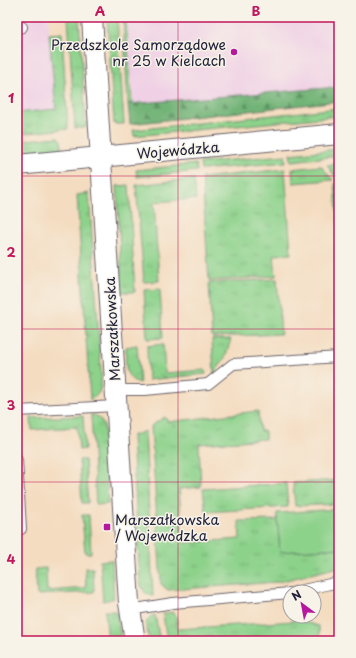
<svg xmlns="http://www.w3.org/2000/svg" width="356" height="658" viewBox="0 0 356 658" font-family="'Playpen Sans',sans-serif">
<defs>
<pattern id="grass-tufts" width="24" height="20" patternUnits="userSpaceOnUse"><rect width="24" height="20" fill="#8dd28b"/><path d="M3 7l-1-3M5 7V3M7 7l1-3M15 17l-1-3M17 17v-4M19 17l1-3" fill="none" stroke="#79b479"/></pattern>
<pattern id="forest-firs" width="22" height="20" patternUnits="userSpaceOnUse"><rect width="22" height="20" fill="#72b477"/><path d="M5 1l3.5 6h-7zM16 11l3.5 6h-7z" fill="#5d9263"/></pattern>
</defs>
<rect width="100%" height="100%" fill="#f7f3e8"/>
<filter id="ink" filterUnits="userSpaceOnUse"><feTurbulence type="fractalNoise" baseFrequency=".025" numOctaves="2"/><feDisplacementMap in="SourceGraphic" scale="8" xChannelSelector="R" yChannelSelector="G"/><feConvolveMatrix kernelMatrix="1 2 1 2 8 2 1 2 1" color-interpolation-filters="sRGB"/></filter>
<filter id="wash" filterUnits="userSpaceOnUse"><feTurbulence type="fractalNoise" baseFrequency=".012" numOctaves="4" result="noise"/><feDisplacementMap in="SourceGraphic" scale="16" xChannelSelector="R" yChannelSelector="G"/><feGaussianBlur stdDeviation="0.9" result="paint"/><feColorMatrix in="noise" values="0 0 0 0 0 0 0 0 0 0 0 0 0 0 0 0 0 1.4 0 .05"/><feComposite in="paint" operator="in"/></filter>
<g filter="url(#wash)">
<rect width="100%" height="100%" fill="#f4dcc0"/>
<path fill="#f0d0e5" d="M17,17H48L56,110L17,113Z
M126,17H339V87L133,104Z
M17,544L23,613L26,641H17Z"/>
<path fill="url(#grass-tufts)" stroke="#587a63" d="M68,17H79L86,126L85,128H75Z
M107,17H117L124,124H114Z
M123,17H126L132,104H128Z
M62,33L68,129L17,134V113L56,109L49,34Z
M339,108V116L134,136L133,130Z
M58,137L61,141L62,148L17,153V141Z
M339,149V156L291,161L290,154Z
M285,155L286,162L201,170L200,163Z
M196,164L197,171L137,177L136,170Z
M339,164V182L327,165Z
M321,166L333,180L293,183L292,169Z
M285,169L291,254L274,255L276,276L209,281L202,178Z
M194,179L196,199L154,202L159,281L144,282L136,185Z
M335,183L339,189V240Z
M129,185L135,292H122L117,186Z
M89,193L101,369C101,383 104,393 90,400L77,195Z
M277,279L281,334L212,337L209,283Z
M160,289L163,338L147,339L144,290Z
M212,339H231L225,358L214,374Z
M163,344L165,373L205,370L206,374L148,380L147,346Z
M137,345L140,383C122,379 126,361 126,347Z
M258,411L260,431H265V439L199,444L201,487L179,489L183,543L240,539L239,521L278,520L280,552L339,548V567L278,582L168,590L161,584L151,426L165,417L168,422Z
M91,414L99,417L104,426L108,504L96,505Z
M83,416L85,449L79,450L77,427L32,430L31,418Z
M145,431L153,596C145,595 142,589 140,582L132,436Z
M79,460H85L88,503H82Z
M339,480V504L295,506L293,483Z
M286,483L288,507L206,512L203,489Z
M82,515H89L91,553H85Z
M112,560L114,598L112,599L103,601L100,561Z
M46,568L47,591L86,588L85,568H93L94,592L37,595L35,569Z
M105,611H115L117,613L121,641H108Z
M171,612L174,613L176,616L178,629L294,621V616H303V622L319,626L320,641H167L163,614Z
M155,615L160,641H149L146,623L151,616Z"/>
<path fill="url(#forest-firs)" stroke="#4a6b59" d="M339,87V101L130,124L128,104Z"/>
<path fill="#8dd28b" stroke="#587a63" d="M339,509V548L280,552L277,513Z"/>
</g>
<g filter="url(#ink)">
<g fill="none" stroke-linecap="round" stroke-linejoin="round">
<g stroke="#6c636a" stroke-width="12">
<path id="lane" d="M17,28L22,27
M115,390H145L208,384L233,364L339,357
M17,411L116,406
M17,460L21,529
M294,592L339,582
M129,610L173,603L290,593"/>
</g>
<g stroke="#6c636a" stroke-width="22">
<path id="street" d="M92,17L129,603L135,641
M17,165L339,134"/>
</g>
<use href="#lane" stroke="#fff" stroke-width="10"/>
<use href="#street" stroke="#fff" stroke-width="20"/>
</g>
</g>
<path fill="none" stroke="#c2185b" stroke-width="1" stroke-opacity="0.55" d="M178,17V641M17,176H339M17,329H339M17,482H339"/>
<g fill="#b5179e" stroke="#f7f3e8" stroke-width="1.5">
<circle cx="234" cy="52" r="4"/>
<rect x="103" y="523" width="8" height="8" rx="2"/>
</g>
<g text-anchor="middle" dominant-baseline="central" stroke-width="3" stroke-linejoin="round" paint-order="stroke">
<g font-size="14" fill="#22223b" stroke="#f7f3e8" text-anchor="end">
<text x="226" y="44">Przedszkole Samorządowe<tspan x="226" dy="16">nr 25 w Kielcach</tspan></text>
<text x="115" y="519" text-anchor="start">Marszałkowska<tspan x="115" dy="16">/ Wojewódzka</tspan></text>
</g>
<g font-size="14" fill="#22223b" stroke="#f7f3e8">
<text transform="translate(178 150) rotate(-5)">Wojewódzka</text>
<text transform="translate(112 329) rotate(-93)">Marszałkowska</text>
</g>
</g>
<rect width="356" height="658" fill="none" stroke="#f7f3e8" stroke-width="44"/>
<g transform="translate(302 604) rotate(328)"><circle r="19" fill="#f7f3e8" stroke="#a29fa3"/>
<path d="M0-3L7 15L0 10L-7 15Z" fill="#b5179e"/>
<text y="-6" font-size="11" font-weight="bold" text-anchor="middle" fill="#22223b">N</text>
</g>
<rect x="22" y="22" width="312" height="614" fill="none" stroke="#c2185b" stroke-width="1.5"/>
<g font-size="13" text-anchor="middle" font-weight="bold" fill="#c2185b">
<text x="100" y="16">A</text>
<text x="256" y="16">B</text>
<text x="11" y="103">1</text>
<text x="11" y="257">2</text>
<text x="11" y="410">3</text>
<text x="11" y="564">4</text>
</g>
</svg>
